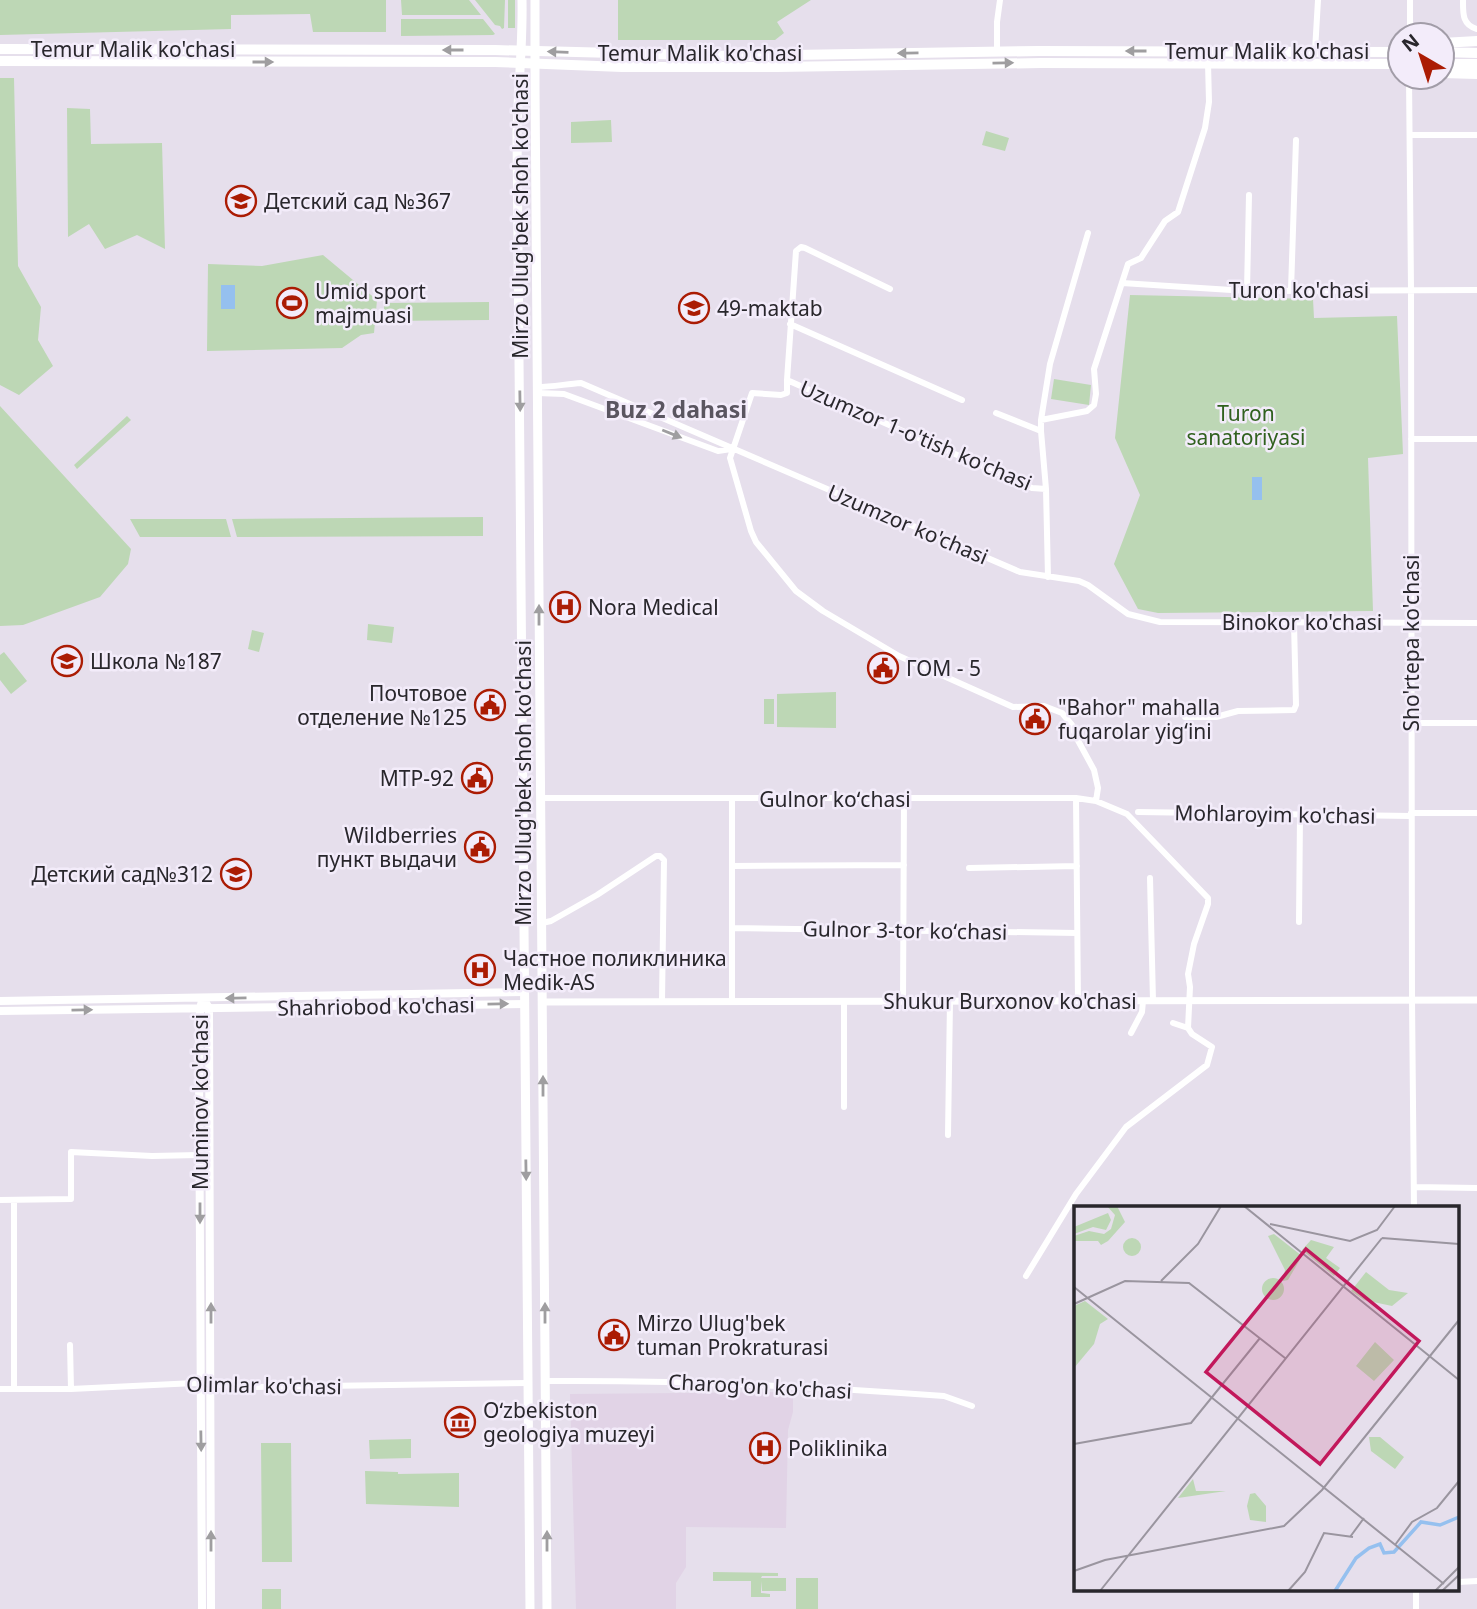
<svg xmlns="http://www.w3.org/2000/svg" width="1477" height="1609" viewBox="0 0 1477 1609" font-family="'Noto Sans',sans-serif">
<rect width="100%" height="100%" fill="#e6dfec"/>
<path fill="#e1d3e6" d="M793,1392V1412L788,1430L786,1528L686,1527V1567L676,1583V1609H576L570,1394Z"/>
<path fill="#bdd7b5" d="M0,0H386V32H313L310,14L231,15V29L0,35Z
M401,0H469L481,15H402Z
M475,0H505L504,28L502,29L500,26L495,25Z
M508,0H515V28H508Z
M618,0H811L777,22L784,33L775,40H618Z
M401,19H483L495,34L493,35L401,36Z
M0,78H14L18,266L41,307L38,340L53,366L19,395L0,385Z
M67,108L90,109L91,144L162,143L165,249L137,235L105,249L89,224L68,237Z
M611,120L612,142L571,143V122Z
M986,131L1009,138L1005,151L982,145Z
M323,255L377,300L374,333L361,335L342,348L207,351L208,264L262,266Z
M1130,295L1313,299L1314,318L1397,316L1403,454L1368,458L1373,611L1158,613L1138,609L1114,564L1140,495L1115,438Z
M489,302V320L384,321V303Z
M1054,379L1091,385L1089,405L1051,399Z
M0,406L131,549L128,564L100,597L23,625L0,626Z
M127,416L131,420L77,469L74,465Z
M483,517V536L237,537L232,519Z
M130,519H226L231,537H140Z
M368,624L394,627L392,643L367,640Z
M252,630L264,633L259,652L248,649Z
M4,652L27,681L11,694L0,680V655Z
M836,692V728L777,727V694Z
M764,699H774V724H764Z
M411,1439V1458L370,1459L369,1440Z
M261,1443H291L292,1562H262Z
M365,1471L398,1472V1474L459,1473V1507L366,1504Z
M713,1572L778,1573V1576H762L761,1578H786V1591H762L761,1581V1593L770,1594V1597H751V1581H713Z
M796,1578H818V1609H796Z
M262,1589H281V1609H262Z"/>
<path fill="#95c0ef" d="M221,285H235V309H221Z
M1252,477H1262V500H1252Z"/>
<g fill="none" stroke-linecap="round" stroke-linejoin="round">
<path stroke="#fff" stroke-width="6" d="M1463,0C1463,13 1462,25 1477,29
M1410,35V0
M997,51V22L1000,0
M1315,51L1318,0
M1409,77L1411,289L1412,1000L1414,1208
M1410,135H1477
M1122,283L1247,291L1477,290
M890,289L805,248L801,247L796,251L787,380V393L781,395L752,393L730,458L751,531L756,542L796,591L823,611L899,656L1013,707L1044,706L1062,713L1072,725L1075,735L1094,770L1098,788L1096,801
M1291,290L1296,140
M1247,291L1249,195
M790,324L962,400
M787,380L1032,488L1046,489
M537,387C552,387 566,384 581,383L1020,572L1079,581L1088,585L1128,614L1160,622L1477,623
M537,393L564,394L718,451L731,449
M996,413L1041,431L1046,489L1048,577
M1041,420L1087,411L1094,405L1096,394L1094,369L1128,264L1141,258L1165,221L1178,212L1205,128L1209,102L1208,63
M1041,431V420L1050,364L1088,233
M1411,439H1477
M1185,717H1216L1238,711L1294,710L1296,705L1294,623
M1411,723H1477
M541,798H1076L1096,801L1127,814L1208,898V904L1194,944L1188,974L1190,987L1188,1028L1192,1034L1212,1047L1207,1065L1126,1127L1076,1194L1026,1276
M1076,798L1078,1001
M1138,812L1411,816
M1411,813H1477
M732,866L904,865
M969,868L1077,866
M1150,878L1153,1001
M1299,922L1300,815
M542,923L551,921L597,895L656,856H660L664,860L662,1001
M732,928L1077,933
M732,1001V799
M903,1001L904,799
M1173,1023L1188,1028
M1131,1033L1142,1012L1143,1001
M844,1107V1001
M948,1135L950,1001
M1414,1187L1477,1188
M0,1200L71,1199V1152L152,1156L199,1155
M14,1200V1389
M70,1345L71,1389
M546,1381C678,1380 811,1386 944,1396L972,1406
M0,1389H71L195,1383L254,1387L528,1383
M1458,1582L1477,1581
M1416,1590V1609"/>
<path stroke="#fff" stroke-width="7" d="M542,1002L1477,1000"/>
<path stroke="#fff" stroke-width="8" d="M203,998L209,1008L211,1609
M0,1001L525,992
M0,1011L525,1004
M202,1609L199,1067L200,1008L203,998"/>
<path stroke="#fff" stroke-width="9" d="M522,0C523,44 518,88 517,132L530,1609
M535,0V89L547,1609"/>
<path stroke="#fff" stroke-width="10" d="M1442,43L1477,41
M0,49L495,50L732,56L1039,51L1400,52
M1442,52L1477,53
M0,61L495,62L622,67H777L1041,63L1400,64
M1442,64H1477
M1442,73L1477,74"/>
</g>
<defs><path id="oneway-solid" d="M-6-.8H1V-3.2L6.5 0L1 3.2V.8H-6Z" transform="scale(1.75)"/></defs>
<g fill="#9f9ea0">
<use href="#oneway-solid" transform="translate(453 50) rotate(-180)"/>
<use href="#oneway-solid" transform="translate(1136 51) rotate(-180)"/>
<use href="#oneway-solid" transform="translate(558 52) rotate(-178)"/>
<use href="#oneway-solid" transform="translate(908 53) rotate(179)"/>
<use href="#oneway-solid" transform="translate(263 62)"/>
<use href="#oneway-solid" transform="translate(1003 63) rotate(-1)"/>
<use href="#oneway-solid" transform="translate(520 401) rotate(89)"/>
<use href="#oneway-solid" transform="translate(672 434) rotate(22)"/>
<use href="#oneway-solid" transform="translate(539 615) rotate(-90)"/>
<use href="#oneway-solid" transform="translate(236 998) rotate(179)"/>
<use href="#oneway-solid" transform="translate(498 1004) rotate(-1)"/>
<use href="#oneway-solid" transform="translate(82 1010) rotate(-1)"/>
<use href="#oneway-solid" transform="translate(543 1086) rotate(-90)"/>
<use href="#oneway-solid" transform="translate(526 1170) rotate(89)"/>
<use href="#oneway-solid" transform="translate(200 1213) rotate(90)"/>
<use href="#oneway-solid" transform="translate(211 1313) rotate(-90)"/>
<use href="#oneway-solid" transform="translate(545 1313) rotate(-90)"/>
<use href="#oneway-solid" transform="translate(201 1441) rotate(89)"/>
<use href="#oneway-solid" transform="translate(211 1541) rotate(-90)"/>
<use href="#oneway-solid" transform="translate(547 1541) rotate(-90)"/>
</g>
<defs>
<g id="school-ring" transform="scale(1.575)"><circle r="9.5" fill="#f3ecfa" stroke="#ab1c04" stroke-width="1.5"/><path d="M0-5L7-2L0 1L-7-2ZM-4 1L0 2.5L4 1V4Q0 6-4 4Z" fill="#ab1c04"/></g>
<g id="stadium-ring" transform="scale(1.575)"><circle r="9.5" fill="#f3ecfa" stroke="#ab1c04" stroke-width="1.5"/><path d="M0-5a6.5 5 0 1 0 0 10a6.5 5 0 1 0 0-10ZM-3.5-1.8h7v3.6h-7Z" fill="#ab1c04"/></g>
<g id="hospital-ring" transform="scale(1.575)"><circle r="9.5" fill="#f3ecfa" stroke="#ab1c04" stroke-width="1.5"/><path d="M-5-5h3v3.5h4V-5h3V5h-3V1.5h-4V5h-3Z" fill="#ab1c04"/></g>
<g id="civic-ring" transform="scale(1.575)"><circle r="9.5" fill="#f3ecfa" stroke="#ab1c04" stroke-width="1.5"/><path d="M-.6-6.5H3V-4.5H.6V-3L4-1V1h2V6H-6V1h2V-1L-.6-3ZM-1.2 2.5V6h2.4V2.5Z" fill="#ab1c04"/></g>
<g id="museum-ring" transform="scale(1.575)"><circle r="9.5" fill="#f3ecfa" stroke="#ab1c04" stroke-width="1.5"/><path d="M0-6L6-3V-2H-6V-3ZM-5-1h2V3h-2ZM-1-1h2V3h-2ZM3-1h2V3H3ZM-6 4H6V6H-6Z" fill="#ab1c04"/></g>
</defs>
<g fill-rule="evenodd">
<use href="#school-ring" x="241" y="201"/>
<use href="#stadium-ring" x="292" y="303"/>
<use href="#school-ring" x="694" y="308"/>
<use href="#hospital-ring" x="565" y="607"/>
<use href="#school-ring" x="67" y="661"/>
<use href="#civic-ring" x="883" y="668"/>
<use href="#civic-ring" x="490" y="705"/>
<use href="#civic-ring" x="1035" y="719"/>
<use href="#civic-ring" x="477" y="778"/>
<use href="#civic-ring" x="480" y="847"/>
<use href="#school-ring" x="236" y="874"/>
<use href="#hospital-ring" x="480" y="970"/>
<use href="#civic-ring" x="614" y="1335"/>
<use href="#museum-ring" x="460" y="1422"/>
<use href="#hospital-ring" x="765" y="1448"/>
</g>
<g text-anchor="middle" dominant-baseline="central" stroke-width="5" stroke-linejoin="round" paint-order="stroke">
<g font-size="21" fill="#29272c" stroke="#f3ecfa">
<text x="133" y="49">Temur Malik ko'chasi</text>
<text x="1267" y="51">Temur Malik ko'chasi</text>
<text x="700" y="53">Temur Malik ko'chasi</text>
<text transform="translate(520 216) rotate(-90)">Mirzo Ulug'bek shoh ko'chasi</text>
<text x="1299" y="290">Turon ko'chasi</text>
<text transform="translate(916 435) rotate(23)">Uzumzor 1-o'tish ko'chasi</text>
<text transform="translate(908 524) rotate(23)">Uzumzor ko'chasi</text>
<text x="1302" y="622">Binokor ko'chasi</text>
<text transform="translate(1411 643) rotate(-90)">Sho'rtepa ko'chasi</text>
<text transform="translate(523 783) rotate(-90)">Mirzo Ulug'bek shoh ko'chasi</text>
<text x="835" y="799">Gulnor koʻchasi</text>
<text transform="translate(1275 814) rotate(1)">Mohlaroyim ko'chasi</text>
<text transform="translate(905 930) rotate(1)">Gulnor 3-tor koʻchasi</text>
<text x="1010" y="1001">Shukur Burxonov ko'chasi</text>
<text transform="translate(376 1006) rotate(-1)">Shahriobod ko'chasi</text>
<text transform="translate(200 1102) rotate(-90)">Muminov ko'chasi</text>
<text transform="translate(264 1385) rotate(1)">Olimlar ko'chasi</text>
<text transform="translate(760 1386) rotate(3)">Charog'on ko'chasi</text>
</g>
<g font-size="21" fill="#29272c" stroke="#f3ecfa" text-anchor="start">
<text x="264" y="201">Детский сад №367</text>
<text x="315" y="291">Umid sport<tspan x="315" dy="24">majmuasi</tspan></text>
<text x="717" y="308">49-maktab</text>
<text x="588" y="607">Nora Medical</text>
<text x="90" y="661">Школа №187</text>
<text x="906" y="668">ГОМ - 5</text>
<text x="467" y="693" text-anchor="end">Почтовое<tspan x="467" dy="24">отделение №125</tspan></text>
<text x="1058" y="707">"Bahor" mahalla<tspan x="1058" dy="24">fuqarolar yig‘ini</tspan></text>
<text x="454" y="778" text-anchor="end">MTP-92</text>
<text x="457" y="835" text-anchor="end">Wildberries<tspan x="457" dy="24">пункт выдачи</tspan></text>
<text x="213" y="874" text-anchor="end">Детский сад№312</text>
<text x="503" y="958">Частное поликлиника<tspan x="503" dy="24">Medik-AS</tspan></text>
<text x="637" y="1323">Mirzo Ulug'bek<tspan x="637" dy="24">tuman Prokraturasi</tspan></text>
<text x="483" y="1410">Oʻzbekiston<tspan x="483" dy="24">geologiya muzeyi</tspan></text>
<text x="788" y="1448">Poliklinika</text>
</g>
<g font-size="21" fill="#30611e" stroke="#f3ecfa">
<text x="1246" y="413">Turon<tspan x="1246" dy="24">sanatoriyasi</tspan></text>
</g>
<g font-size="23" font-weight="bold" fill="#5a5560" stroke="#f3ecfa">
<text x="676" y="409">Buz 2 dahasi</text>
</g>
</g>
<g transform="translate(1074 1206)">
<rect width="385" height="385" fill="#e6dfec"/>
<path d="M33,0H43L51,16L34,35L27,39L24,35H0V30L15,25L30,28L37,23L41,9ZM34,7L37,14L32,24L19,21L0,28V21ZM200,28L228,50L214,74L209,75L211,64L194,30ZM49 41a9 9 0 1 1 18 0a9 9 0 1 1-18 0ZM237,34L260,41L252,52L266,62L260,70L228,44ZM292,66L315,84L334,87L318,100L290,94L277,85ZM188 83a11 11 0 1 1 22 0a11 11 0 1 1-22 0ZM11,95L34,113L26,118L20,138L0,162V100ZM301,136L320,154L300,175L282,160ZM295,231H306L330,251L321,263L297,245ZM119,273L122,285H152L104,292ZM181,287L192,300V316L176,314L173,300L176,288Z" fill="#bdd7b5"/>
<path fill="none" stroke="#95c0ef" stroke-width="3.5" d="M261,385L282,352L295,342L306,338L310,347L320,346L347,316L366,319L385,311"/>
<path fill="none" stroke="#9a959f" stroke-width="2" d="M170,0L385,174M196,18L276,35L303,24L321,0M308,32L385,38M87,75L124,38L147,0M0,81L370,378M0,98L51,75L115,77L211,152M0,238L117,217L186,132M276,331L290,312M321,339L338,316L363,302L385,275M0,365L31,354L210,320L248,284L385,114M26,385L308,32M214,385L231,366L250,327L279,331M361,385L385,361M368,385L385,369"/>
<path fill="#c2185b" fill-opacity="0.15" stroke="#c2185b" stroke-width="3.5" d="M232,43L345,135L246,258L132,166Z"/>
<rect width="385" height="385" fill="none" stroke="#29272c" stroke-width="3.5"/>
</g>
<g transform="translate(1421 56) rotate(321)"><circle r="33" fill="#f3ecfa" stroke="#a29da8" stroke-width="2"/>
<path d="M0-5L12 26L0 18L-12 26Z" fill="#ab1c04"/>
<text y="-10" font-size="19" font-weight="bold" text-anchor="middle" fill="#29272c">N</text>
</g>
</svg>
